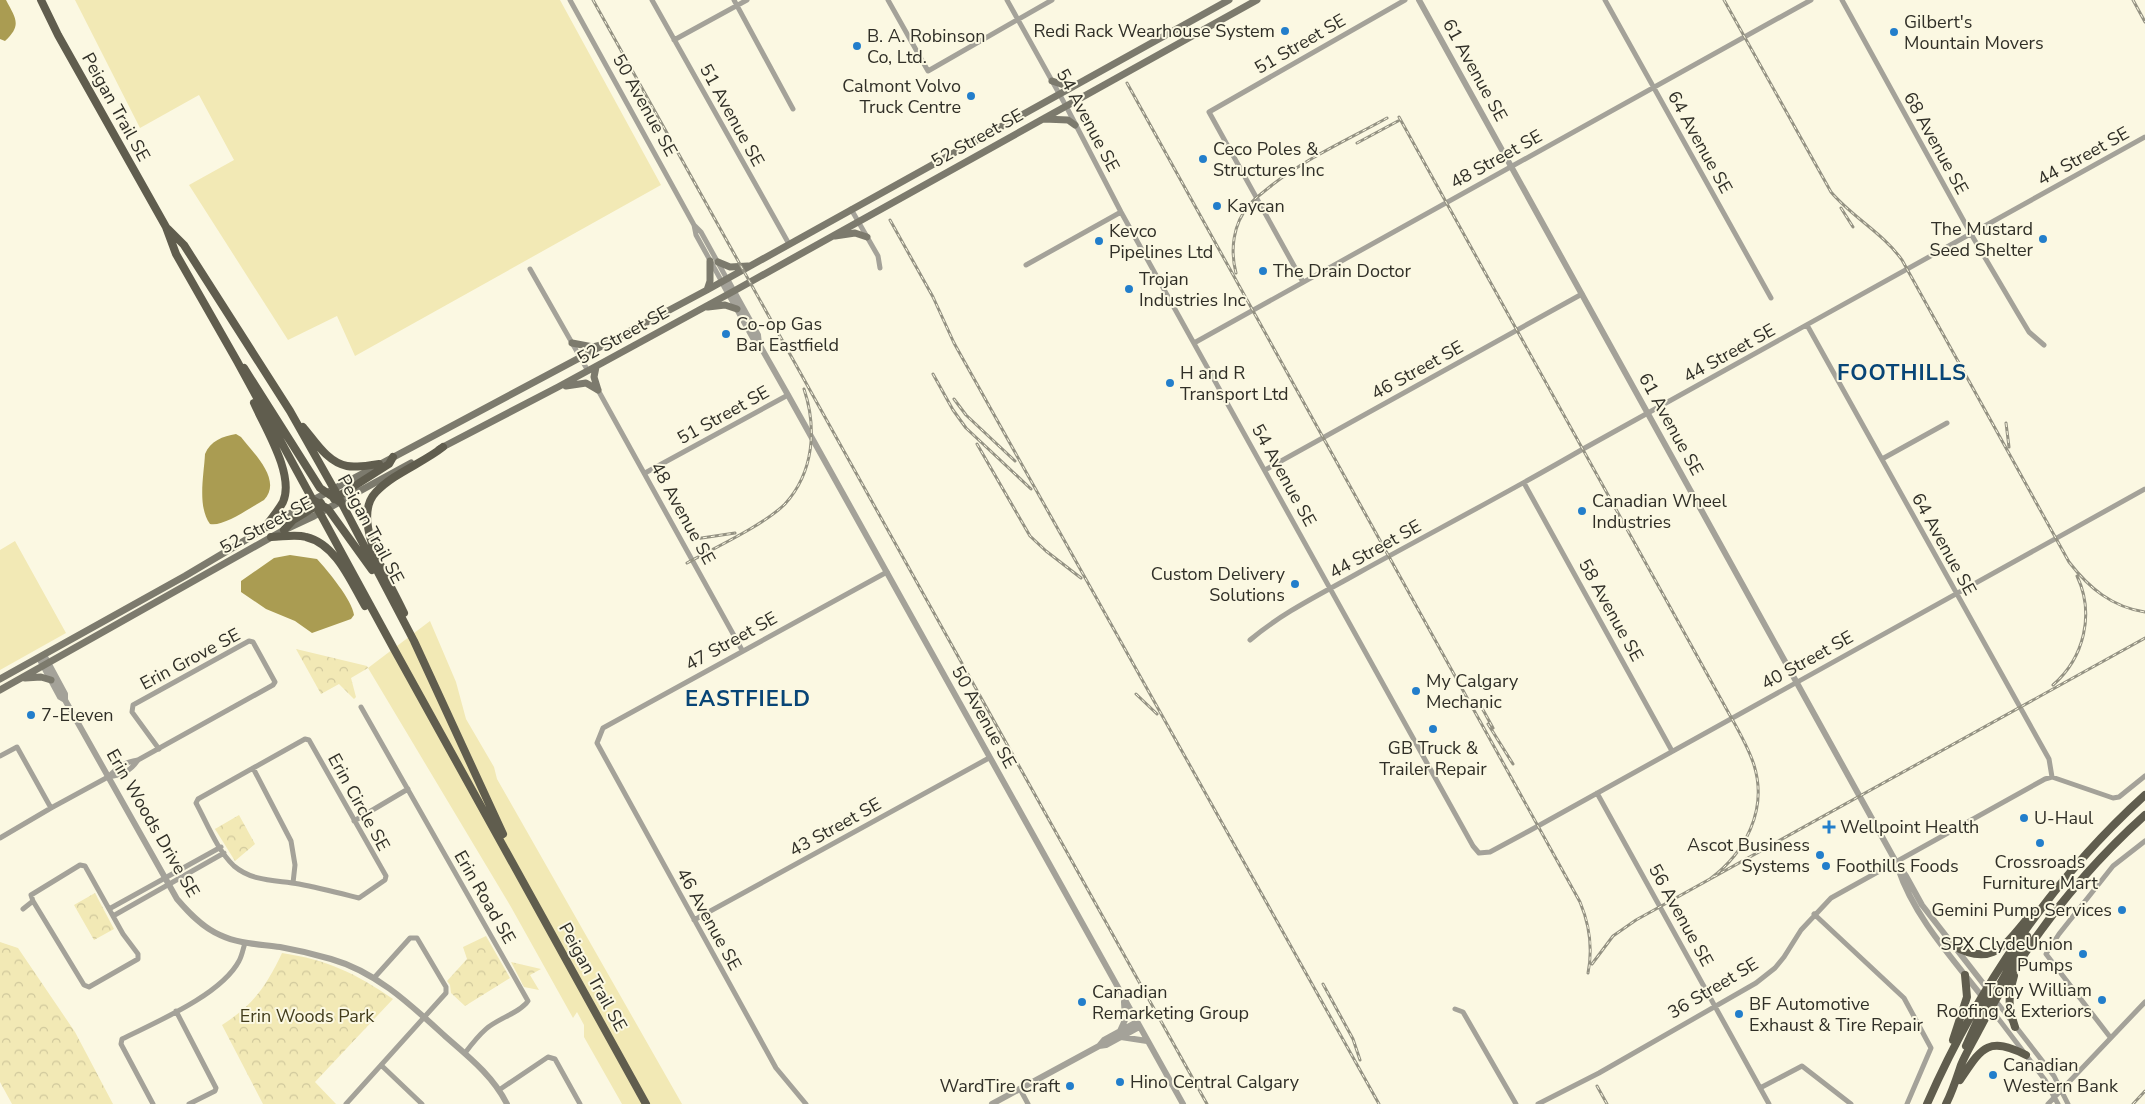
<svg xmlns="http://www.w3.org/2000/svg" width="2145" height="1104" viewBox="0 0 2145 1104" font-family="'Nunito Sans',sans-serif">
<defs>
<pattern id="forest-crowns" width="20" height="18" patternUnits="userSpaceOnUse" patternTransform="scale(1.25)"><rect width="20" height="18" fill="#f2e9b5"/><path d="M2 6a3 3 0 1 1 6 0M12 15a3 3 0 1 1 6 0" fill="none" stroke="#d0c89c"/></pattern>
</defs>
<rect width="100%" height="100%" fill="#fbf8e2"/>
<path fill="#f2e9b5" d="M75,0H560L661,185L355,356L337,316L288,340L189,185L234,160L199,95L140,128Z
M15,541L66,633L0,670V550Z
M430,621L456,682L466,719L494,767L497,779L682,1104H622L584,1037V1025L577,1012L573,1018L511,907L368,668Z"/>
<path fill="url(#forest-crowns)" d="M296,649L367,666L368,668L351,678L356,697L354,699L339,684L321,694Z
M239,815L255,844L235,861L215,829Z
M95,893L114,929L94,940L74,905Z
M486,936L510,978L465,1006L451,993L450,985L447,981L467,959L463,947Z
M0,942L18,948L75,1032L113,1104H12L0,1082Z
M282,953C328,960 355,973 393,999L315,1082L336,1104H263L222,1025C253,1005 266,987 282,953Z
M511,962L541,969L530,975L539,990L524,987Z"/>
<path fill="#aa9c52" d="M0,0H6C16,19 22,25 5,41L0,39Z
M236,434L241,437C253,453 283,480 264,500C251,507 224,527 210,524C197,506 204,475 205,454C210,441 223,436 236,434Z
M290,555L317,559C328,571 352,600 354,615L351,619L312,633L295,621L266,609L241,592V581L274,558Z"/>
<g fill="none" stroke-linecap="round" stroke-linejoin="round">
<path stroke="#a4a299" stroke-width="5" d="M570,0L694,225L696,235L722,282
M652,0L789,244
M734,0L793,109
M888,0L928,71L1052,0
M1007,0L1066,106L1121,212L1473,846L1479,853L1490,852L1529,831L2145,489
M1605,0L1771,298
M1842,0L1971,234L2017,312L2029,332L2044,345
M674,40L747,0
M851,209L878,256L880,268
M694,225L701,232L727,279
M1026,265L1121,212
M530,269L588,371
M1303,282L1209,112L1405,0
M1807,325L2049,759L2052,777
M1194,343L1811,0
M598,390L742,650
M1882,459L1947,423
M1265,470L1582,294
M645,473L788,395
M1524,483L1672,751
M1250,640C1283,612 1323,593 1360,572C1434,531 1509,492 1583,449L2145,137
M361,707L528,1001C521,1012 497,1019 486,1029C478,1036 471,1045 465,1053
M305,739L309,740L386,876L385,880L359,898C339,893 320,888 299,884C276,880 253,882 234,866C217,850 207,823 196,803L198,799Z
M0,756L17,747L51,808
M253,768L291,841L295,865L293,883
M108,777C117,768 124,762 138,760L273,685L275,682L253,642L249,641L133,705L132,712L159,749
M1597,793L1769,1104
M354,821L408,789
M0,838L51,808L108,777C121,775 130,772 138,760
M23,909L33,901L84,985L89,987L138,959V954L123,934L85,866L80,865L31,895L33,901
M109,909L221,847
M1814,914L1904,998L1931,1048L1907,1104
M113,916L224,853
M694,920L989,758
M1996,1001L2054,1076L2068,1104
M1455,1009L1463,1012L1516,1104
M1991,1009L2045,1080L2058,1104
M176,1011L216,1088L215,1091L189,1104
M2110,1037L2046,954L2059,934L2113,866L2145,841
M381,1065L422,1104
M1760,1088L1802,1066L1851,1104
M1020,1089L1028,1104
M499,1090L548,1057L555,1059L580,1104
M153,1104L121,1044L122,1039C156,1022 221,995 239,961C242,956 243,949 245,943
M346,1104L446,993V987L417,938H410L374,978
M806,1104L776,1068L597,743L603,728L887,572
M1538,1104L1599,1073L1756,983L1775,968L1784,957L1801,930L1831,898L2045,779L2052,777L2113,798L2119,797L2145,776
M2048,1104L2145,1002"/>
<path stroke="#a4a299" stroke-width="6" d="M1419,0L1896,862L1906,876L1922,905L1989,991
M727,279L758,335L759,344
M722,282L753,338L759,344L788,395L1183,1104
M44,655L65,694V700
M39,658L60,697L65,700L177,899C189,913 203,928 220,935C239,944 259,944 280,947C297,950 314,954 331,959C377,972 412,1006 446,1037C469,1057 493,1076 507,1104
M1898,868C1914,917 1953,959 1984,999
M1120,1031L1125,1020L1124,1002
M1121,1037L1147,1041
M1099,1046L1104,1040L1137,1022
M992,1104L1099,1046L1106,1045L1139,1027"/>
<path stroke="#7c7a6d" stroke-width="7" d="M1052,81L1064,85H1074
M1044,119L1068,120L1075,125
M835,236L855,233L867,237
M718,262L730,267L748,266
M707,290L710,281V261
M708,307L725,305L737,309
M572,343L593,347L601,345
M596,367L594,377L598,390
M566,386L586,383L598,390
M439,449L558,387L734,291L1257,0
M25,678L41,677L51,680
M0,679L185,576L313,500L707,290L1229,0
M0,690L284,530L314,516L411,463"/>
<path stroke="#605d4e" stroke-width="8" d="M41,0L58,35L166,227L176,254L237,361L394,649L646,1104
M168,229L184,245L290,411L338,496L414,641L503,834
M244,368L320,488L340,502
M254,403C265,428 295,475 283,502C278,511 271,519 265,527
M303,427C315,441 327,462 347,466C357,468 369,465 379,464
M334,499L389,464L393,457
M313,500L328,509L372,570
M284,530L293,520L321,503
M271,537C282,537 295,534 306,537C336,544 351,582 365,606
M404,613C391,584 349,520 376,492C394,473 423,463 443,447
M1952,945C1994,969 2006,943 2032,913
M2014,976C2008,997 2008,1006 2015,1027
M1990,1002L2027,936
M1953,1040L1967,997L1965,975
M1966,1046L1989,995
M1960,1080C1981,1049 1987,1035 2026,1055
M1927,1104C1978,988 2051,880 2145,795
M1946,1104C1953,1090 1956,1080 1961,1065C1966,1053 1974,1040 1980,1028C2023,947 2077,876 2145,815"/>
<g stroke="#949283" stroke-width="3">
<path id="rail" d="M593,0L1207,1104
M1724,0L1831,192C1852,217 1883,233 1902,260L2069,562C2089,588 2112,607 2145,612
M2133,0L2145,22
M1127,83L1580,902C1590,926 1593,948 1588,973
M1399,117L1727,710C1737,728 1748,746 1754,765C1768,810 1745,853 1710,879
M1357,143L1398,121
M1841,208L1853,227
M890,220L933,297L954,343L1379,1104
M1236,273C1230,250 1233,224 1249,205C1256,197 1264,192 1272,185C1307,158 1349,139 1387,118
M933,374L953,410L966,428L1031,489
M954,399L966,415L1015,461
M2006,423L2009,447
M977,444L1030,536L1046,551L1081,578
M695,539L735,533
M687,563C714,548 764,525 785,504C814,472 817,428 804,389
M2053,685C2084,658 2095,614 2077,576
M1136,694L1157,714
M1482,708L1493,728
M1488,724L1513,764
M1592,964L1613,936L1636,920L2145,638
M1323,984L1353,1039L1360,1060
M1597,1086L1607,1104
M2133,1104L2145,1091"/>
</g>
<use href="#rail" stroke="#fbf8e2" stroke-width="1" stroke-dasharray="4" stroke-linecap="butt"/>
</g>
<g fill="#227ecb" stroke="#fbf8e2" stroke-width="2">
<circle cx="1285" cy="31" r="5"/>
<circle cx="1894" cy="32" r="5"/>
<circle cx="857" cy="46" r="5"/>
<circle cx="971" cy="96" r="5"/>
<circle cx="1203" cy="159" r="5"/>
<circle cx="1217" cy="206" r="5"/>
<circle cx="2043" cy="239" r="5"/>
<circle cx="1099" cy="241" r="5"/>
<circle cx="1263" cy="271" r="5"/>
<circle cx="1129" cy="289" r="5"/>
<circle cx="726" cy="334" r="5"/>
<circle cx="1170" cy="383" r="5"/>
<circle cx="1582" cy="511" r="5"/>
<circle cx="1295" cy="584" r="5"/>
<circle cx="1416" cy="691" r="5"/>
<circle cx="31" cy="715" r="5"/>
<circle cx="1433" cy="729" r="5"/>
<circle cx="2024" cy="818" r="5"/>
<path d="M1826.5 819.5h5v5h5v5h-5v5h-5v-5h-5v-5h5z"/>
<circle cx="2040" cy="843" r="5"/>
<circle cx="1820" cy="855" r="5"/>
<circle cx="1826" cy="866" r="5"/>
<circle cx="2122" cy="910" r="5"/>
<circle cx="2083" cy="954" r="5"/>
<circle cx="2102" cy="1000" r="5"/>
<circle cx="1082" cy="1002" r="5"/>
<circle cx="1739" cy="1014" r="5"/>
<circle cx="1993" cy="1075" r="5"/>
<circle cx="1120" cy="1082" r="5"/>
<circle cx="1070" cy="1086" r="5"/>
</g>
<g text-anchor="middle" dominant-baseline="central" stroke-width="4" stroke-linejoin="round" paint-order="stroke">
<g font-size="18" fill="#302f27" stroke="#fbf8e2" text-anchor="start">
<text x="1904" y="22">Gilbert's<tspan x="1904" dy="21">Mountain Movers</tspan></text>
<text x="1275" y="31" text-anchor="end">Redi Rack Wearhouse System</text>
<text x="867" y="36">B. A. Robinson<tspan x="867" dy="21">Co, Ltd.</tspan></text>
<text x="961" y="86" text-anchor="end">Calmont Volvo<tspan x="961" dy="21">Truck Centre</tspan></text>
<text x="1213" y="149">Ceco Poles &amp;<tspan x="1213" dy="21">Structures Inc</tspan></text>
<text x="1227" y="206">Kaycan</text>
<text x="2033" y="229" text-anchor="end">The Mustard<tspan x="2033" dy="21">Seed Shelter</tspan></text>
<text x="1109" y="231">Kevco<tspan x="1109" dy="21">Pipelines Ltd</tspan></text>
<text x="1273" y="271">The Drain Doctor</text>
<text x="1139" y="279">Trojan<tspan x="1139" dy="21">Industries Inc</tspan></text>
<text x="736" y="324">Co-op Gas<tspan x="736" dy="21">Bar Eastfield</tspan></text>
<text x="1180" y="373">H and R<tspan x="1180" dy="21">Transport Ltd</tspan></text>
<text x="1592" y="501">Canadian Wheel<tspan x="1592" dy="21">Industries</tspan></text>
<text x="1285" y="574" text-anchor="end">Custom Delivery<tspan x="1285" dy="21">Solutions</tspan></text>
<text x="1426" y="681">My Calgary<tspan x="1426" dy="21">Mechanic</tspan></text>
<text x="41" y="715">7-Eleven</text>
<text x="1433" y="748" text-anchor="middle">GB Truck &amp;<tspan x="1433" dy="21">Trailer Repair</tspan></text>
<text x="2034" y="818">U-Haul</text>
<text x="1840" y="827">Wellpoint Health</text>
<text x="1810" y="845" text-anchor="end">Ascot Business<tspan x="1810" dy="21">Systems</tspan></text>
<text x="2040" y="862" text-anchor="middle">Crossroads<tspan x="2040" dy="21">Furniture Mart</tspan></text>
<text x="1836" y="866">Foothills Foods</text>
<text x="2112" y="910" text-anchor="end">Gemini Pump Services</text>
<text x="2073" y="944" text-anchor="end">SPX ClydeUnion<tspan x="2073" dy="21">Pumps</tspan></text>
<text x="2092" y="990" text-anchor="end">Tony William<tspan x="2092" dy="21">Roofing &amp; Exteriors</tspan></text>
<text x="1092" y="992">Canadian<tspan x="1092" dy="21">Remarketing Group</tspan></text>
<text x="1749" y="1004">BF Automotive<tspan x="1749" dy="21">Exhaust &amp; Tire Repair</tspan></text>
<text x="2003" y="1065">Canadian<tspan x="2003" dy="21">Western Bank</tspan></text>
<text x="1130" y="1082">Hino Central Calgary</text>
<text x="1060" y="1086" text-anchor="end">WardTire Craft</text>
</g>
<g font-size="18" fill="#302f27" stroke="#fbf8e2">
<text transform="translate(1300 44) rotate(-30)">51 Street SE</text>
<text transform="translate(1475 70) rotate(61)">61 Avenue SE</text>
<text transform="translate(645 105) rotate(61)">50 Avenue SE</text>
<text transform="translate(116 107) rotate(61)">Peigan Trail SE</text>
<text transform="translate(732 115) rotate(61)">51 Avenue SE</text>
<text transform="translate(1088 120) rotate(62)">54 Avenue SE</text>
<text transform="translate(977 138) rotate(-29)">52 Street SE</text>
<text transform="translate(1700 142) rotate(61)">64 Avenue SE</text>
<text transform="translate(1936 143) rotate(61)">68 Avenue SE</text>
<text transform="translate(2083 156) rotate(-29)">44 Street SE</text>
<text transform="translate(1496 159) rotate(-29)">48 Street SE</text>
<text transform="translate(623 335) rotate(-29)">52 Street SE</text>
<text transform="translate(1729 353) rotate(-29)">44 Street SE</text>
<text transform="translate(1417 370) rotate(-29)">46 Street SE</text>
<text transform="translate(723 415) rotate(-29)">51 Street SE</text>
<text transform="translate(1671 424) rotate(61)">61 Avenue SE</text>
<text transform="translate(1284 475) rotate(61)">54 Avenue SE</text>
<text transform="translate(683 513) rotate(61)">48 Avenue SE</text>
<text transform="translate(266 525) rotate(-28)">52 Street SE</text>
<text transform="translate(371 529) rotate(62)">Peigan Trail SE</text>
<text transform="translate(1944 544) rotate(61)">64 Avenue SE</text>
<text transform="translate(1375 549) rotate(-29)">44 Street SE</text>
<text transform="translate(1611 610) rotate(61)">58 Avenue SE</text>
<text transform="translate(731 641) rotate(-29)">47 Street SE</text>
<text transform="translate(190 659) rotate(-28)">Erin Grove SE</text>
<text transform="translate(1807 660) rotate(-29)">40 Street SE</text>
<text transform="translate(984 717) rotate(61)">50 Avenue SE</text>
<text transform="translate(359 802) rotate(61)">Erin Circle SE</text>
<text transform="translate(153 823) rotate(60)">Erin Woods Drive SE</text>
<text transform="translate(835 827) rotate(-29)">43 Street SE</text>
<text transform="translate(485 897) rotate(60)">Erin Road SE</text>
<text transform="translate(1681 915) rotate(61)">56 Avenue SE</text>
<text transform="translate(709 919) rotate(61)">46 Avenue SE</text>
<text transform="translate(593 977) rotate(61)">Peigan Trail SE</text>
<text transform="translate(1713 988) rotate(-31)">36 Street SE</text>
</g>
<g font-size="18" fill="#423c1b" stroke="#fbf8e2">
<text x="307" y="1016">Erin Woods Park</text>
</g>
<g font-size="22" font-weight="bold" letter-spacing="1" fill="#084576" stroke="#fbf8e2">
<text x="1902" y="373">FOOTHILLS</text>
<text x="748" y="699">EASTFIELD</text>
</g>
</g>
</svg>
